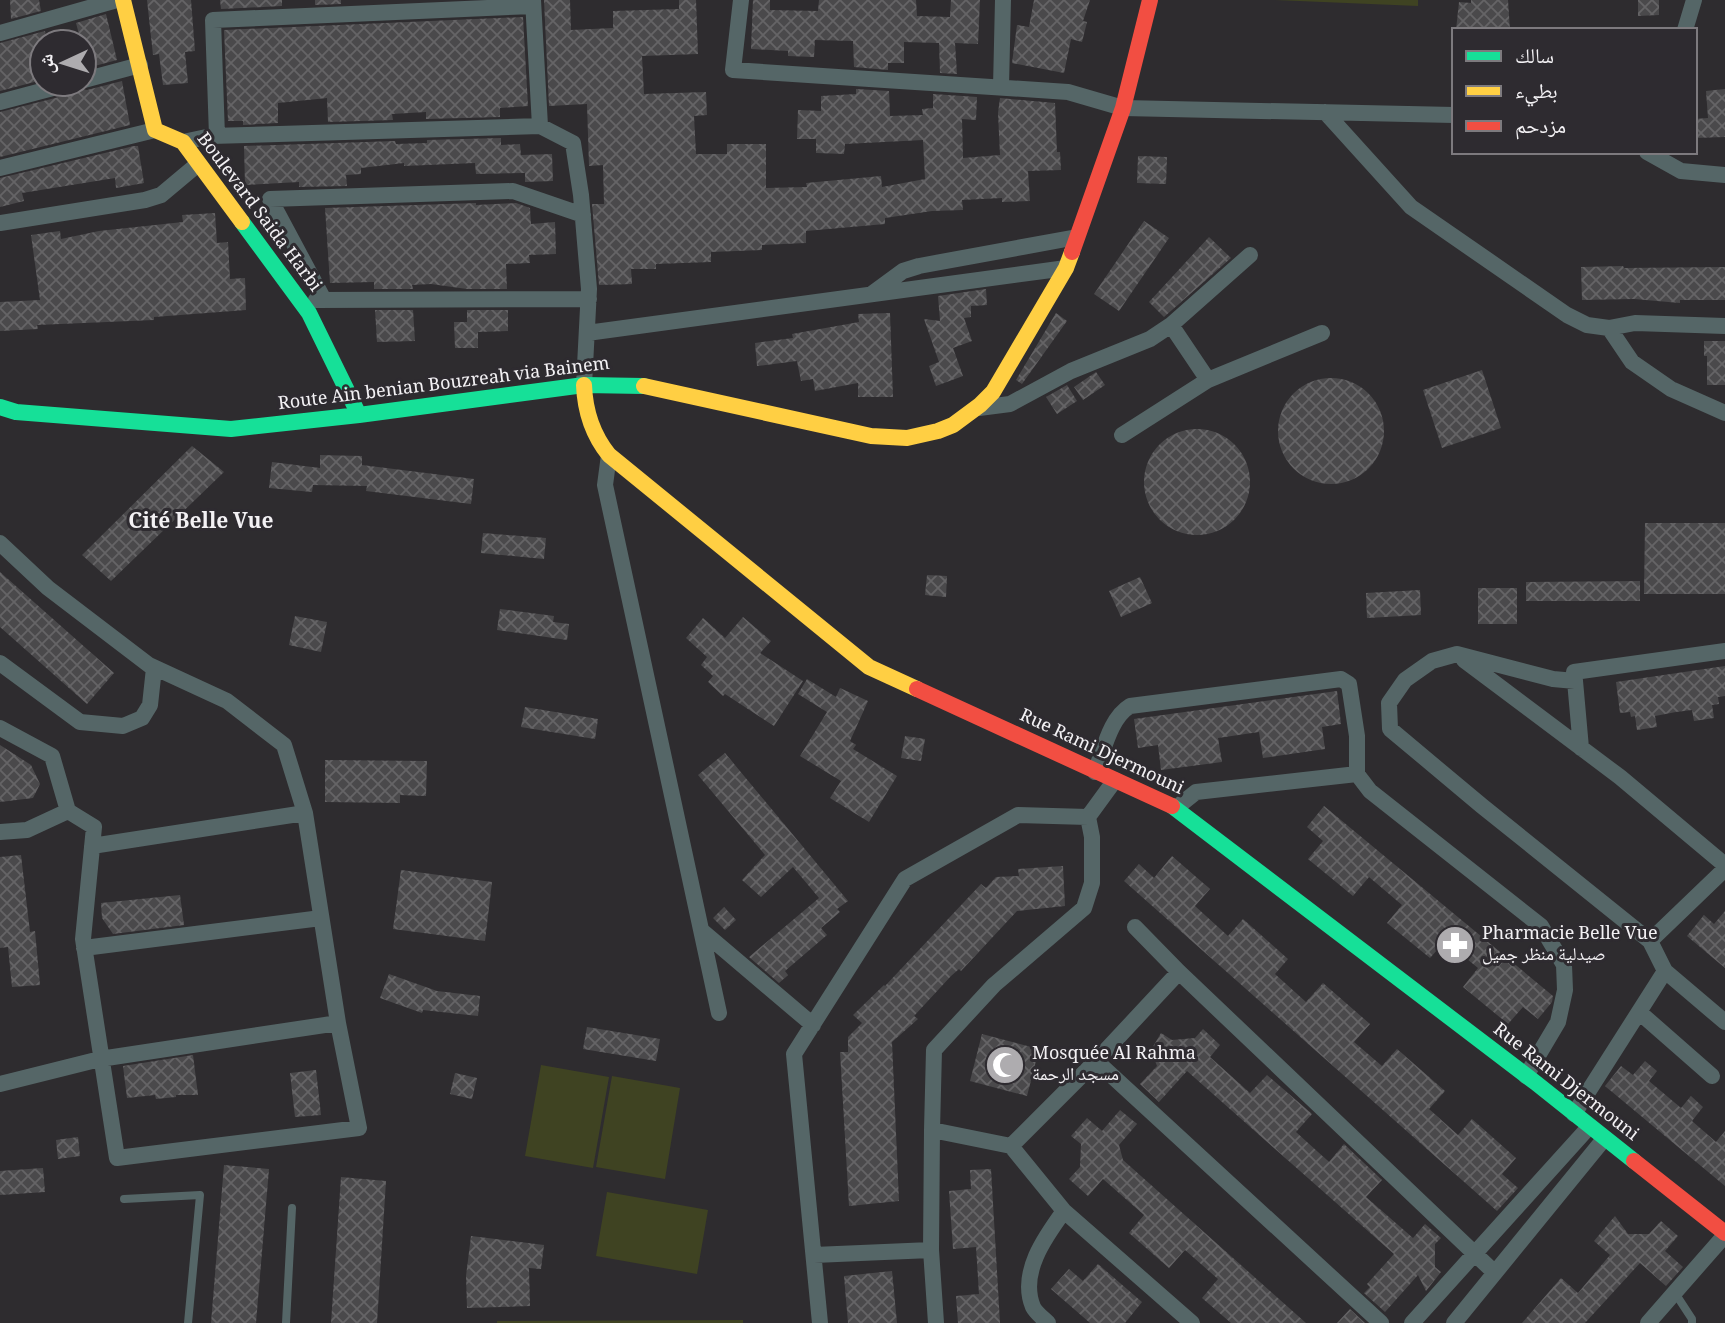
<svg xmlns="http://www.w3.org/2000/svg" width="1725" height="1323" viewBox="0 0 1725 1323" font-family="Georgia,'Noto Naskh Arabic',serif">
<defs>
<pattern id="building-cross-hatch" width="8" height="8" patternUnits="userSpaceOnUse" patternTransform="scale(1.75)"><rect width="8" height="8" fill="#4a494b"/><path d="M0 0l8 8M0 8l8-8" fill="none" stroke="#656466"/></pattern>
</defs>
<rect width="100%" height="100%" fill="#2e2c2f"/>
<path fill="#3f4322" d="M1275,0H1418V6Z
M541,1065L609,1077L593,1168L525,1156Z
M612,1076L680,1088L665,1179L596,1167Z
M607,1192L708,1210L697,1274L596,1256Z
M743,1320V1323H497V1321Z"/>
<path fill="url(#building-cross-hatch)" d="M10,0H39L41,11L11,19Z
M147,0H191L195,51L185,52L188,83L163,85L159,54L153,55Z
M220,0H282V6L221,9Z
M315,0H341V4L315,5Z
M544,0H570L571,30L613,28V11L679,9V0H696L698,54L642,56L644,94L706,92L707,115L694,116L696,154H727V144H766V188L807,187L806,183L881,176L882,187L925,179L923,140L845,144L844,154L816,153V139H797L798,110L821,111V96L856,94V89L889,91L890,116L923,115L922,109L933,108V94L977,97L976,120L962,119L963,158L1000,155L998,113L1000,98L1055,103L1057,152H1060L1061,170L1028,171L1030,201L1002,202V198L962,200L963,210L932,211L885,218V224L806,231V243L762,245V250L711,252V262L656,264V269H631L632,284L599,285L592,204H604L603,165L589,166L587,104L549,106Z
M753,0H770V10L818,11L819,0H916L917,16L950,17L951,0H980L978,44L955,43L957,74L940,73L939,43L904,42V63H888V70L854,67L853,41L815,40L814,57L788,56V51L751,49Z
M1034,0H1090L1083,21L1087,22L1082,42L1071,39L1064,73L1012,63L1017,25L1029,27Z
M1471,0H1508L1510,30H1456L1459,2L1471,3Z
M1638,0H1659V15L1638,16Z
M106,14L117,60L87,68L84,42H81L76,23Z
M523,17L528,106L500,108V117L426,119V112L392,114L393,120L328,122L327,98L278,103V123L243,125V121H228L224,30Z
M45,31L47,42H42V80L0,91V43Z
M122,81L130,125L0,157V112L71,94L77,88L87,90Z
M1725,89V137L1695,138V119L1708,118L1706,91Z
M501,138V145L520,144L521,155L552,154L553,181L525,182V173L476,174L475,163L404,166V163L361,168V174L346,175L347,186L299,187V182L245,185L244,146L395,141L396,144L427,143V140Z
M134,146H138L144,183L116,188L115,178L22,193L24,201L0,207V178Z
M1138,156L1167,157L1166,184L1137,183Z
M476,203V205L516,203L530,208L531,224L555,222L556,254L529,255L530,263L506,264L507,289H467L431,284L412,285L413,289H374V282L330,283L325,208Z
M215,213L217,243L228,242L230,279L245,278L246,310L154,317V320L37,325L38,329L0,331V302L40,300L31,235L60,231L61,239L99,231L183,222L182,215Z
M1144,221L1169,238L1119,311L1094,294Z
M1209,237L1231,258L1164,317L1149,302Z
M1623,266L1624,268L1725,267V300H1680V303L1634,299L1582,300L1581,267Z
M986,289L987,305L971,306V317L964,318L972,341L953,348L963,376L936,386L929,366L939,362L924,319L940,321L938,296Z
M375,310H413L415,341L377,342Z
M467,310H508V331L478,332V348H455L454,322H467Z
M890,313L893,397H858V383L815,391L813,379L801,381L797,361L757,366L755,343L793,338L792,334L859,322L858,314Z
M1056,313L1067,321L1022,384L1016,380Z
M1704,341H1725V385H1707V356H1704Z
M1482,370L1501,428L1442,448L1423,390Z
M1096,372L1105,385L1083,400L1074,387Z
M1278 431a53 53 0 1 1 106 0a53 53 0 1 1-106 0Z
M1067,385L1077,401L1057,414L1046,397Z
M1144 482a53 53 0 1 1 106 0a53 53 0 1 1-106 0Z
M192,446L224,472L111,581L82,555Z
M320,455L362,456V465L474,479L471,504L366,491L367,486L313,485L312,492L269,488L272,462L320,468Z
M1645,523H1725V594H1644Z
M483,533L546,538L544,559L481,553Z
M0,572L114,673L87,704L0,627Z
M927,575L947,576L946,597L925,595Z
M1140,577L1152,603L1121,617L1109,591Z
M1640,581V601H1526V582Z
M1478,588H1517V624H1478Z
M1420,590L1421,615L1367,618L1366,593Z
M500,609L554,616L553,622L569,624L567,640L497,630Z
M295,616L327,622L321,652L289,645Z
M743,617L771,641L760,653L803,681L774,726L725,694L723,696L708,682L713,676L701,665L707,657L686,638L703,618L725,638Z
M1725,666V696L1718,697L1719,704L1712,705L1714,718L1694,721L1692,710L1676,712L1655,716L1657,727L1637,730L1635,716L1631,717L1630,712L1620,713L1616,682Z
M807,679L836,697L840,688L868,701L850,741L856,745L853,749L897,776L869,822L830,798L841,781L800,756L827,712L798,694Z
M1337,691L1341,724L1322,727L1325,749L1263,758L1259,732L1218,738L1222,762L1161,770L1158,745L1138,748L1134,719Z
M525,707L598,719L595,739L521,727Z
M905,736L925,739L921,761L901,758Z
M0,745L31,765L40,784L33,798L0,802Z
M725,753L848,901L837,909L840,912L821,928L827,935L785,971L788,975L779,983L749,957L819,898L793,867L761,897L742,880L765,855L698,775Z
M325,760L427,761L426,796L400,795V803L325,802Z
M1324,806L1553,996L1552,1002L1538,1019L1523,1007L1508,1024L1463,987L1478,968L1445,941L1430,958L1387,923L1402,905L1369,877L1353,896L1308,859L1323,841L1307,827Z
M21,855L30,932L35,931L40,985L12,987L8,947L0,948V857Z
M1172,856L1210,889L1195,906L1228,936L1243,919L1288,959L1275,974L1306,1002L1323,983L1370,1024L1354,1042L1382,1066L1397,1049L1445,1091L1429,1109L1458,1135L1472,1119L1516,1158L1502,1174L1518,1188L1497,1211L1124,881L1139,864L1154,878Z
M1063,866L1065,906L1017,911L961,971L959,969L951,976L914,1016L918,1019L892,1042L899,1201L849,1206L840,1052H848V1037L862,1023L853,1015L884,985L885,986L981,884L986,888L996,877L1019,876L1018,869Z
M401,870L492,882L485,941L393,929Z
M180,895L184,925L113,934L102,918L101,903Z
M724,907L736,920L725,930L713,918Z
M1725,911V968L1687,936L1704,915L1714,924Z
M389,974L437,991L480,996L478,1016L423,1010L422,1013L380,998Z
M587,1027L660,1039L656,1061L583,1049Z
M1203,1029L1220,1045L1210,1057L1250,1093L1267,1075L1312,1114L1296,1132L1329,1162L1344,1144L1382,1180L1366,1197L1413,1238L1425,1224L1441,1238L1435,1244V1267L1441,1272L1426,1291L1418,1275L1385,1312L1364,1293L1370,1287L1367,1284L1394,1254L1187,1071L1159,1102L1140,1084L1157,1066L1151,1050L1161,1033L1172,1040L1195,1038Z
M982,1034L1039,1049L1027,1096L970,1081Z
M193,1055L198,1095H176V1097L156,1099L155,1095L127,1098L123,1066Z
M1645,1061L1657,1071L1649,1081L1681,1108L1691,1096L1703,1107L1692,1121L1716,1142L1725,1131V1186L1605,1086L1621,1066L1633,1075Z
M316,1070L321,1115L295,1117L290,1073Z
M455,1073L477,1078L472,1099L450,1094Z
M1120,1110L1137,1124L1119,1145L1123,1160L1306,1323H1231L1202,1298L1218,1279L1185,1250L1169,1268L1129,1233L1144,1215L1103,1179L1088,1196L1069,1179L1080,1167L1081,1144L1071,1136L1087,1118L1102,1131Z
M78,1137L80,1156L58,1159L56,1140Z
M224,1165L269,1169L256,1323H211Z
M43,1168L45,1192L0,1195V1171Z
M991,1169L1000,1323H958L956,1296L979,1294L976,1247L953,1249L949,1191L971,1189L970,1170Z
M341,1177L386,1181L377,1323H331Z
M1615,1216L1628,1234H1649L1661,1221L1678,1236L1665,1251L1683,1267L1666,1286L1640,1263L1585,1323H1522L1561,1278L1578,1293L1610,1255L1594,1241Z
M471,1236L544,1245L541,1269L529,1268L530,1306L467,1308L466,1276Z
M1098,1264L1142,1302L1125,1323H1090L1051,1289L1069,1269L1083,1281Z
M892,1271L897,1323H848L844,1276Z
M1350,1309L1365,1323H1337Z"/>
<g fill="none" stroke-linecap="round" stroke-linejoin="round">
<path stroke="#556667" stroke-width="8" d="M124,1199L200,1195L188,1323
M1675,1293L1692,1319V1323
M286,1323L292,1208"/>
<path stroke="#556667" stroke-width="16" d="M533,0L540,126L573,143L581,195L589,289L584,385
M741,0L733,70L1068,92L1123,108L1454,115
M1685,30L1694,0
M0,33L117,0
M84,80L140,65
M1001,87L1003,0
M0,102L68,84
M1325,112L1411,207L1567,315L1587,325L1609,328L1635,323L1725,326
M217,136L213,20L533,6
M183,142L211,136L540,126
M1647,152L1681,171L1725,175
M0,168L155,130
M0,223L145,200L161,195L198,164
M873,293L903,271L919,266L1077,237
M316,300L589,299
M324,300L270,199L513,191L583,215
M1609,328L1632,362L1671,389L1725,413
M587,333L1066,268
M1208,380L1322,333
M979,408L1010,404L1071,371L1150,339L1171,325L1250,255
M1122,435L1208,380L1171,325
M609,455L605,485L719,1013
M0,543L48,588L149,665L227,701L284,745L305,813L338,1023L359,1128L117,1158L83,939L94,827L68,811L52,756L0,728
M1725,651L1574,672L1575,681L1553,679L1457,654L1432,661L1405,680L1389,703L1390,729L1482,806L1650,941L1725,869
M1464,660L1620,777L1725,865
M0,663L80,722L123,726L142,718L150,705L154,668
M1575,681L1581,748
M1095,772C1104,750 1110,718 1130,706L1341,679L1349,684L1357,736V774L1370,791L1541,926L1564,965L1565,990L1558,1022L1526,1076
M1176,808L1196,792L1357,774
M0,832L27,830L68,811
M92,846L305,813
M1135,927L1179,972L1494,1272
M701,930L813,1025
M1650,941L1665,971L1725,1022
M84,948L321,918
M1639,1012L1712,1076
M1096,1061L1381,1323
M0,1084L100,1059L338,1023
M1574,1114L1665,971
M932,1130L931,1250L936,1323
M1011,1146L1096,1061L1179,972
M1064,1211L1192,1323
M814,1255L931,1250
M820,1323L794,1054L905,879L1018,815L1088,817
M1048,1323C1043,1318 1036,1313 1033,1307C1019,1273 1045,1237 1064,1211L1011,1146L932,1130L934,1050L994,985L1084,908L1092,883V837L1088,817L1115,780
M1412,1323L1589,1127
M1454,1323L1604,1139
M1648,1323L1725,1235"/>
<path stroke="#16e098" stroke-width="16" d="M242,222L309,313L359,415
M0,407L16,412L231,429L359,415L584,385L644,386
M1172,806L1536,1083L1634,1161"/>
<path stroke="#ffcf43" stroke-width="16" d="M123,0L155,130L183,142L242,222
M584,385C585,412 592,434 609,455L869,667L917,689
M644,386L871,436L907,438L938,431L953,425L980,405L993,392L1066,268L1072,252"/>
<path stroke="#f24e42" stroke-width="16" d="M1072,252L1123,108L1150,0
M917,689L1172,806
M1634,1161L1725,1233"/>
</g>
<defs>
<g id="pharmacy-disc" transform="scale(2.0125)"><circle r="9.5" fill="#aeacaf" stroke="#2e2b30"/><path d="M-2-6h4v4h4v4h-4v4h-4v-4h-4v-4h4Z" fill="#fff"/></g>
<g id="mosque-disc" transform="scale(2.0125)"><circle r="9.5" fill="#aeacaf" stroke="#2e2b30"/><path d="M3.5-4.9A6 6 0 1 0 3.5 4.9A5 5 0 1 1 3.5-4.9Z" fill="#fff"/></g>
</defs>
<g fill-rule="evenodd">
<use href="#pharmacy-disc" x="1455" y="945"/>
<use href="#mosque-disc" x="1005" y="1065"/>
</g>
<g text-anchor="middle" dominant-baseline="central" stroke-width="6" stroke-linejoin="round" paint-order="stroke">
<g font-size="18" fill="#f3f1f4" stroke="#2e2b30">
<text transform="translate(258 213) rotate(53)">Boulevard Saida Harbi</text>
<text transform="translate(444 385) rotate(-7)">Route Ain benian Bouzreah via Bainem</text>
<text transform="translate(1101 753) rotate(25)">Rue Rami Djermouni</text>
<text transform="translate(1565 1083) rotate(38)">Rue Rami Djermouni</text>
</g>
<g font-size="18" fill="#f3f1f4" stroke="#2e2b30" text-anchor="start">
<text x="1482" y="935">Pharmacie Belle Vue<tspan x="1482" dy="21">صيدلية منظر جميل</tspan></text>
<text x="1032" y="1055">Mosquée Al Rahma<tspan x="1032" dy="21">مسجد الرحمة</tspan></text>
</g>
<g font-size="21" font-weight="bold" fill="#f3f1f4" stroke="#2e2b30">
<text x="201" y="523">Cité Belle Vue</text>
</g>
</g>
<rect x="1452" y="28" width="245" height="126" fill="#2e2b30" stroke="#7d7a7e" stroke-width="2"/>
<rect x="1466" y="51" width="35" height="10" fill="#16e098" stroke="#7d7a7e" stroke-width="2"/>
<text x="1515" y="63" font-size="21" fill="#f3f1f4">سالك</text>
<rect x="1466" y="86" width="35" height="10" fill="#ffcf43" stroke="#7d7a7e" stroke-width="2"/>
<text x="1515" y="98" font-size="21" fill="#f3f1f4">بطيء</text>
<rect x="1466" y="121" width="35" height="10" fill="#f24e42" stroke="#7d7a7e" stroke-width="2"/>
<text x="1515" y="133" font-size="21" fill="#f3f1f4">مزدحم</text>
<g transform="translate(63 63) rotate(266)"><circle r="33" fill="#2e2b30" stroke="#7d7a7e" stroke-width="2"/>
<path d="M0-5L12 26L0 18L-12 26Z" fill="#aeacaf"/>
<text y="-10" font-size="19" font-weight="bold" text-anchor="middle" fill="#f3f1f4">ش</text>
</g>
</svg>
